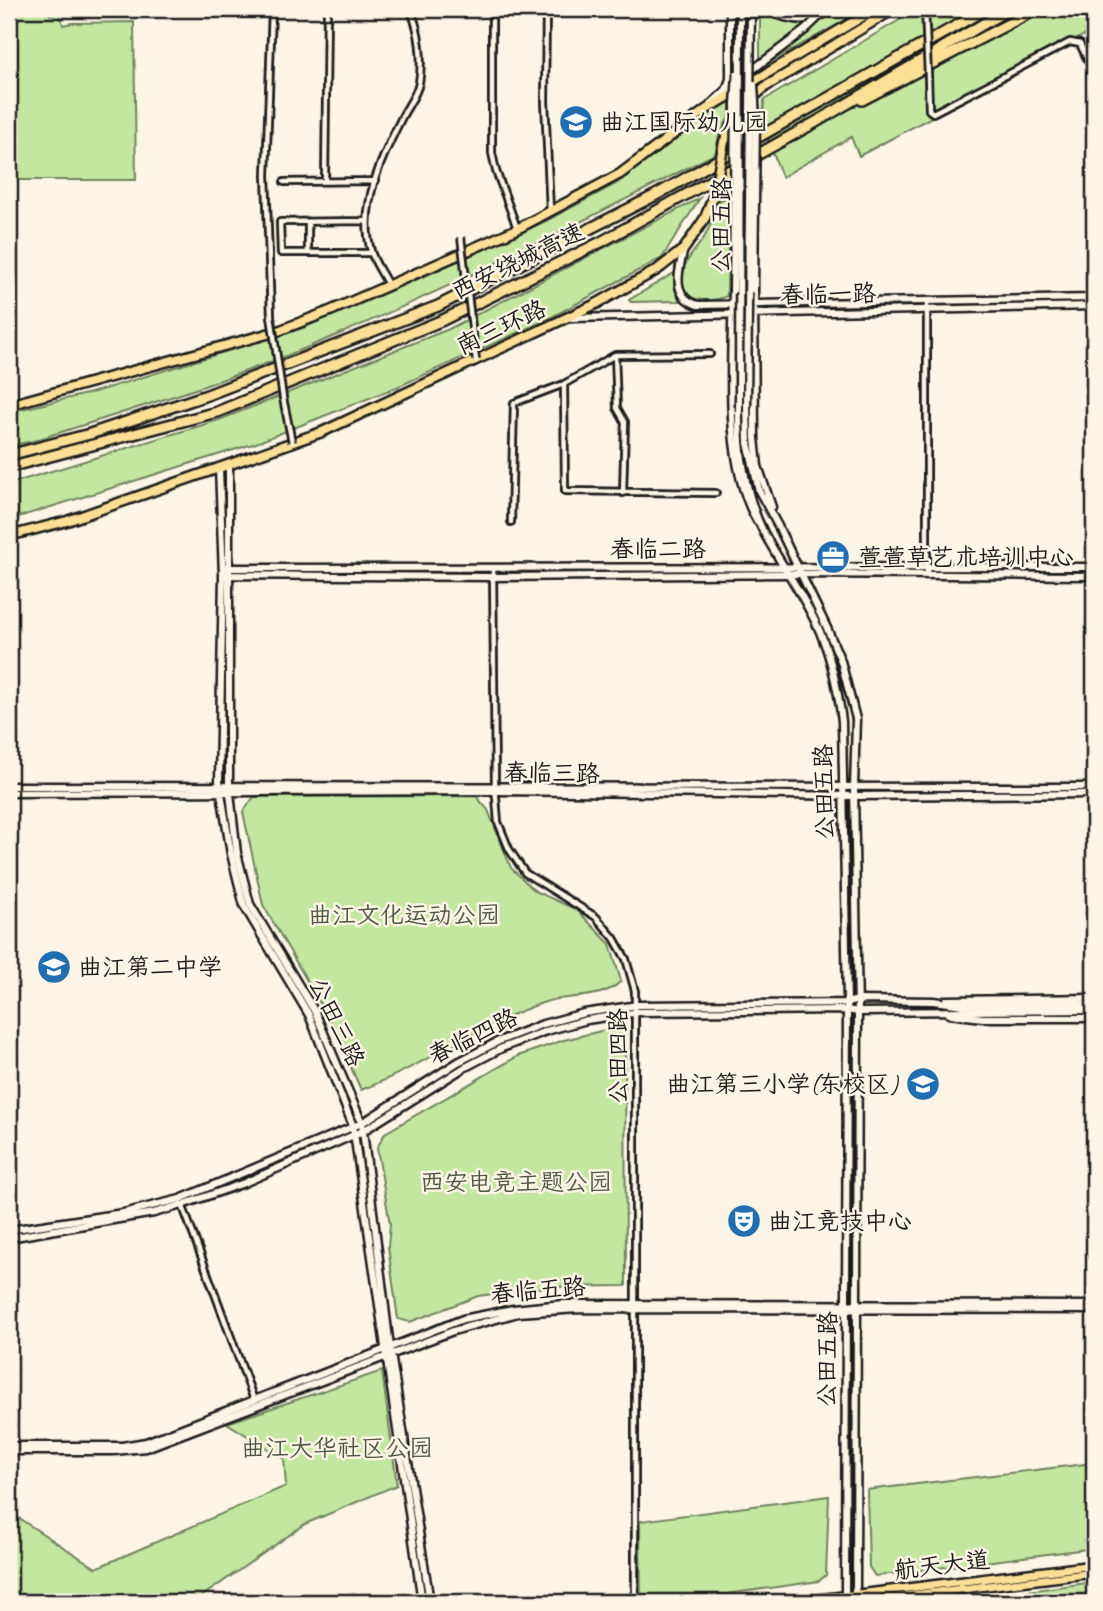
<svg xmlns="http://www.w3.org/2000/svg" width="1103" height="1611" viewBox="0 0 1103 1611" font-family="Caveat,'LXGW WenKai TC',sans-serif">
<rect width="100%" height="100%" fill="#fcf5e5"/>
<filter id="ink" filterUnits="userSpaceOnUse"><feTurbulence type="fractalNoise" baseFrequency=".0143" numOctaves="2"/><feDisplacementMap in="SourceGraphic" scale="14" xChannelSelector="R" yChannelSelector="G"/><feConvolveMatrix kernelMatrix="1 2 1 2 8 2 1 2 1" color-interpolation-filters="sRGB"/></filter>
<g filter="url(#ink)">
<path fill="#c3e7a1" stroke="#70825e" stroke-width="2" d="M9,9H49L50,15L60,13L63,25L72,23L134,22L136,180H9Z
M760,9C775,18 787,24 806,25L760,60Z
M838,9H865L763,66L796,42L820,19Z
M918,9H1094V30L859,156L851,137L782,177L763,126L764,100Z
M730,102V116L719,135L715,154C582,221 451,289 313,345C222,383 127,411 33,441L9,446V412L91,393L303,328L427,275L546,221L616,184L701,120Z
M729,197L727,296C715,302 698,301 686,296C673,268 691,258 705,236C711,225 715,212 720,200Z
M700,198L662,258L548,319L397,387L256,443L9,520V484L219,420L449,329Z
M674,273V287L680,301L631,302L629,300Z
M476,796L488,810L511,868L535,891L577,910L610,944L621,981C602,1001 570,994 545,1002C480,1024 424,1066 361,1090L331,1022L263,905L243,812L254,797Z
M625,1025L626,1286L545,1287L478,1296L410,1322L398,1319L388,1247L390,1224L377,1148L385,1133L518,1056L564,1040Z
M382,1371L397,1485L305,1524L194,1602H9V1512L96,1568L286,1486L284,1459L227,1423Z
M1094,1463V1548L875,1576L869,1567L867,1490Z
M829,1496L826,1575L819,1581L670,1602H641L640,1521Z
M1094,1582V1602H949Z"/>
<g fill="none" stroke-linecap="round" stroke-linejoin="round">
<g stroke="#1c1c1c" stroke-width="10">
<path id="minor" d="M492,9V153L496,171L517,228
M546,9L545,101L550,211
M928,75L929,110L933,113L1070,42L1080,44L1094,73
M325,180L327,9
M284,182L375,181
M367,221L280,222L281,253H371
M308,222V253
M388,285C383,274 374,263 371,251C358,206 382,157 402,117C407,107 417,94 419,83C423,60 420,30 410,9
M271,316L266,175L272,9
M615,355L617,408L625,422L623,493
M564,384L565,491L716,493
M511,522L514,403L564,384L615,355L710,354
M493,569L495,785L498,822L509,849L525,873L596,917L614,938L626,959L635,991V1602
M927,575V302
M182,1204L254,1400"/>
</g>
<g stroke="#1c1c1c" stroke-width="11">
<path id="tertiary" d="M229,464V785L237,853L250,904L315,1012L362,1123L390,1347L430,1602
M219,468L223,575L219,781L231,854L244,906L309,1015L353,1126L422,1602
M225,568L1094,567
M225,575L493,577L789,574L1094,576
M9,786L1094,787
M9,793L495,791L854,796L1094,794
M946,1000L1094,998
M949,1014L983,1018H1094
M9,1230L123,1213L180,1199L362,1123L458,1062L499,1041L543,1024L584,1013L638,1005L847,1003L858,1000L933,1001L963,1005L1094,1004
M9,1238L154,1213L182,1205L244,1183L363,1131L462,1069L502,1048L546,1031L587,1020L639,1012L847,1010L858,1012L1094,1010
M9,1446H122L146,1442L463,1319L513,1309L563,1304L1094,1305
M9,1451H114L146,1448L453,1331L518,1313L579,1309L1094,1310"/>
</g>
<g stroke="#1c1c1c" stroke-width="11">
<path id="secondary" d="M767,9C789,22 811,24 832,9
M726,90L805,30
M711,104L726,90L730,79V9
M684,249C678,271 671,297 698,305L1094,298
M733,290C732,358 722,462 757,521
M754,290L755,438L758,466L772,507
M572,318L1094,306
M739,407C738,447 745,496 764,533C782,566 805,597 820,632C832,660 838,690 842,721L847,1004L845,1602
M747,407L748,443L759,491L778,526L827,628L841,661L856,719L854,788L858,1012L856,1586L853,1602"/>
</g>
<g stroke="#1c1c1c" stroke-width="12">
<path id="primary" d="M794,1602L1094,1565
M857,1602L1094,1573"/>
</g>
<g stroke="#1c1c1c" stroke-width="13">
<path id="trunk" d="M724,142L741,108L765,87L894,9
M9,405L278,331L330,311L517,229L620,174L707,109L875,9
M9,536L67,521L322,432L596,304L657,270L684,249L705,218L714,194"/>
</g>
<g stroke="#1c1c1c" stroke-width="14">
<path id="motorway" d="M862,100L1037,9
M9,455L90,434L207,395L438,306L654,196L986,9
M9,467L217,412L443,320L601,242L816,122L1009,9"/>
</g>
<use href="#minor" stroke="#fcf5e5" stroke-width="4.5"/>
<use href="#tertiary" stroke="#fcf5e5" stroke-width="6"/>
<use href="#secondary" stroke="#fcf5e5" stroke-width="6"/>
<use href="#primary" stroke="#fbdf96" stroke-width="7"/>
<use href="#trunk" stroke="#fbdf96" stroke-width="8"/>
<use href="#motorway" stroke="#fbdf96" stroke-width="9"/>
<g stroke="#1c1c1c" stroke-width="10" stroke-linecap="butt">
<path id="minor-bridge" d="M925,9L928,75
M461,237L476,360
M271,316L283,398L292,442"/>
</g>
<g stroke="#1c1c1c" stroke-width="11" stroke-linecap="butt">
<path id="secondary-bridge" d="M805,30L827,9
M733,290L735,104L737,74
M754,290L756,119L754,85
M739,407L740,9
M747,407L751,9"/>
</g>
<g stroke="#1c1c1c" stroke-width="13" stroke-linecap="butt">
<path id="trunk-bridge" d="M714,194L724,142"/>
</g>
<use href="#minor-bridge" stroke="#fcf5e5" stroke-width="4.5"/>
<use href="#secondary-bridge" stroke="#fcf5e5" stroke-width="6"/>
<use href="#trunk-bridge" stroke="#fbdf96" stroke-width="8"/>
</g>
</g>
<defs>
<g id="school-disc" transform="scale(1.75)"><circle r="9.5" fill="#1f6fb2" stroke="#fcf5e5"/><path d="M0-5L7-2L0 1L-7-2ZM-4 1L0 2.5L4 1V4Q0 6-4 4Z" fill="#fff"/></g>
<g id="office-disc" transform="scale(1.75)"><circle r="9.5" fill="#1f6fb2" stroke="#fcf5e5"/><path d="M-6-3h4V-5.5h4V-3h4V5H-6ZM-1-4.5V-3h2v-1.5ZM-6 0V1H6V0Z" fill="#fff"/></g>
<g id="theatre-disc" transform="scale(1.75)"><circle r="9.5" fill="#1f6fb2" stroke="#fcf5e5"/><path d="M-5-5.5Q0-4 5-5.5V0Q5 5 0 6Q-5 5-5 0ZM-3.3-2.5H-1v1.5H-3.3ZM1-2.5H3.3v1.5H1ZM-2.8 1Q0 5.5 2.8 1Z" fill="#fff"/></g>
</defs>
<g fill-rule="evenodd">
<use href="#school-disc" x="576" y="122"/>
<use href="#office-disc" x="833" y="557"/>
<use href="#school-disc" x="54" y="967"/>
<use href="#school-disc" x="923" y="1084"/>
<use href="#theatre-disc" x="744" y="1221"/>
</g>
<g text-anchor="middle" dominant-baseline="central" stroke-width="5" stroke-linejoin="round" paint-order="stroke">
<g font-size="24" fill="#1c1c1c" stroke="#fcf5e5" text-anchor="start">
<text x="600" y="122">曲江国际幼儿园</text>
<text x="858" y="557">萱萱草艺术培训中心</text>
<text x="78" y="967">曲江第二中学</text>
<text x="898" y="1084" text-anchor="end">曲江第三小学(东校区)</text>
<text x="768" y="1221">曲江竞技中心</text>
</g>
<g font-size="24" fill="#1c1c1c" stroke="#fcf5e5">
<text transform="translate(721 225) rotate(-89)">公田五路</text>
<text transform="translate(518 261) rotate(-26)">西安绕城高速</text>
<text transform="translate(828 294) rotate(-1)">春临一路</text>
<text transform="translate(501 327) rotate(-25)">南三环路</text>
<text x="658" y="549">春临二路</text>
<text transform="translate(552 773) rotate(1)">春临三路</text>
<text transform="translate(824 792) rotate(-91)">公田五路</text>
<text transform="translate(337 1022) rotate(64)">公田三路</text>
<text transform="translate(473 1036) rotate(-26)">春临四路</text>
<text transform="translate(618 1056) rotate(-90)">公田四路</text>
<text transform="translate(538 1290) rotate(-5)">春临五路</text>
<text transform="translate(827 1359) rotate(-89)">公田五路</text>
<text transform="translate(942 1565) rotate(-7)">航天大道</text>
</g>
<g font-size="24" fill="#4e5944" stroke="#fcf5e5">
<text x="404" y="915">曲江文化运动公园</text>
<text x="516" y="1182">西安电竞主题公园</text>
<text x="337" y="1448">曲江大华社区公园</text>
</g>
</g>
<rect width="1103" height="1611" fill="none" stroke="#fcf5e5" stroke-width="35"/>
<rect x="18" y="18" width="1068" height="1576" fill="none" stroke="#1c1c1c" stroke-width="2.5" filter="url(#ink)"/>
</svg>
